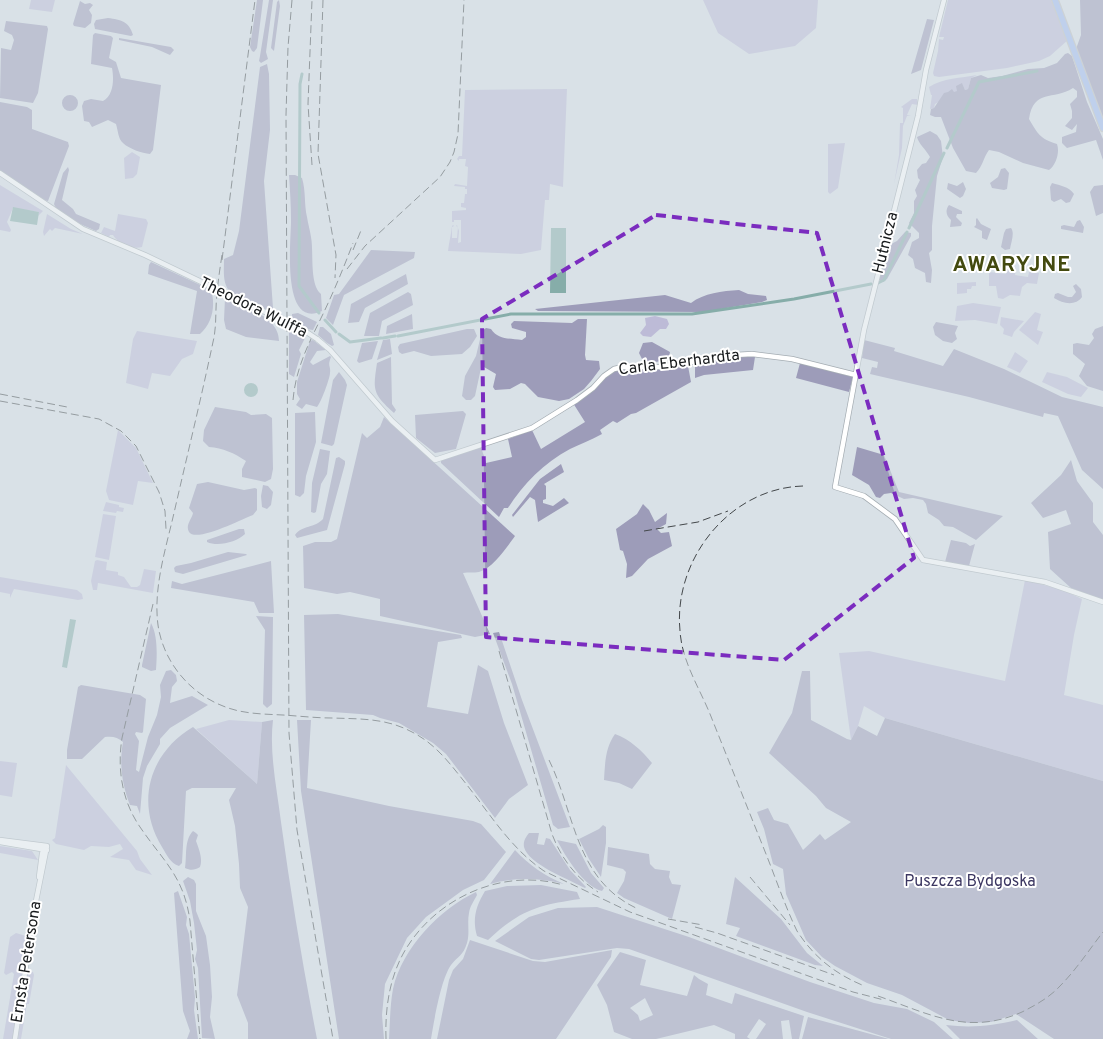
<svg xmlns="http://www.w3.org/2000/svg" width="1103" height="1039" viewBox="0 0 1103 1039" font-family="Overpass,sans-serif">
<rect width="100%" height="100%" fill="#d9e1e7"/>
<path fill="#bdbbd7" d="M31,0H55L52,12L29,9Z
M703,0H818L816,28L795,46L749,54L718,33Z
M948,0H1051L1068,40L1050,56L1039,61L1007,68L939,77L934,76L933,73L938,51L939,39L943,40L944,37H939Z
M977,75L971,78L968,89L965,90L962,84L958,91L935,104L934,108L930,109L932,95H931L929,87C943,78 961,78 977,75Z
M567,89L563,187L550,184L549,200H545L541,250L521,254L448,251C449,242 451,235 452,226L453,225L454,226L452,227V238H457L458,227L456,226L457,225L459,231L458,243L461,242V220H454V222H452V211L466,210V208L461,207V203H464L465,194H467V189H465V187L454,186L455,184L467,186L468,167L465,166L466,159H459V161L457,159L459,156H462L465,90Z
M912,99H917L918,105L912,104L907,115L911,116H907L903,126L902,148L894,184L899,155L900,123H903V108L901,107Z
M845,143L838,188L830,194L828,192V144Z
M132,152L140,157L137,174L133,178L125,179L124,158Z
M0,185L43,211L38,216L39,212L13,208L7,222L11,230L10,232L0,230Z
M47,214L71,229L83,234L55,228L52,231L50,229L44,236L43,232Z
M118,214L146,219L148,223L142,247C133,250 118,244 113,235H110L109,237L101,233L104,227L115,231Z
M1007,267L1016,268L1015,275L1028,277L1029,272L1039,273L1037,284L1027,283L1022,287L1020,296L1010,295L1003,299L998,298L996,286H989V272L1006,274Z
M976,282V286H972L971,289H967V293L957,294V283Z
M973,303L1001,307L997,324L975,320L955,321L957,306Z
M1035,312L1041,314L1037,330L1043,332L1038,345L1019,330Z
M655,316L667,319L669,324L666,329H660L651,337L643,336L640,333L646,325L645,318Z
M1001,317L1024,321L1014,332L1012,337L1003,334L1004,329L1000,325Z
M137,331L197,341L193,354L182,359L170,376L152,373L148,389L126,383L133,339Z
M1015,352L1028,361L1020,373L1007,367Z
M1047,372L1067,377L1088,388L1081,397L1068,394L1042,382Z
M118,430L136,448L153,483L138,481L133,505L109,500L106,491Z
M106,502L119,505V507L124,508L123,512L117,511L116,513L103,511Z
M103,514L116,516L109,560L95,557Z
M97,560L107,562L106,570L118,572V575L124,577L131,587H137L140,585L144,569L156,571L153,593L98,583L97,590H93L91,581L95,561Z
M0,577L77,590L82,594L83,599L78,600L14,589L10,598V594L0,592Z
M1025,580L1063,590L1082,599L1074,635L1064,695L1103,705V781L885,718L864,706L858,726L851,740L839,653L869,651L1005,681Z
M229,720L262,722L257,784L196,729Z
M0,761L17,763L12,797L0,795Z
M66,765L137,851L140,859L152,875L136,870L129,860L110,857L123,849L120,844L109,847L91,846L84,850L56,844L52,840L55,838Z
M0,846L32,851L38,860L0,853Z
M16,933L26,936L21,969L24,971L13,1039H3L14,974L12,972L6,975L4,973L10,937Z
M27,971L33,972L34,975L29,1004H27L21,1039H18Z"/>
<path fill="#9d9cb9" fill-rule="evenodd" d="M257,0H263L257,48L254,52L252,51L250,47Z
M269,0H273L266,52L268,59L261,63L259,61L260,56Z
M279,0L280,6L274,51L271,48L277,2Z
M1080,0H1103V120L1076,49L1081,35Z
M80,1L85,4L90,3L93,5L89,10L92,15L91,23L85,28L74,26L73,24Z
M108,18C121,20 129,21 133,35L131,36L95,29L94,24L96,20Z
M927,19L934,20L921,70L911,74Z
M6,21L47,26L48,29L38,93L33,103L0,98L1,48L11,50L14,40L12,35L4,31Z
M95,33L111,36L113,38L109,58L116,62L121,78L161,85L153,150L150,154C142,153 129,149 123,143C118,139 118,130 116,124L108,120L92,127L89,122L84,121L82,106L84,101L91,99L103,101C114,95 114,79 112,68L91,64L93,35Z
M119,38L171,47L174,50L170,55L152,47L119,40Z
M1068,53L1072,56L1087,102L1103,139V160L1096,140L1067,148L1062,143V137L1076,132L1077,124L1072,130L1065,126L1072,118V111L1070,104L1077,97V91L1073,88C1053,101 1034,88 1029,119C1038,134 1040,139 1057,144C1060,152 1056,165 1049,170L1023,163L999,152L989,150C983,158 983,166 976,173L966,171L953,148L941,117H935L930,115L931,109L934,108L944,93L948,92L952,89L954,92L957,91L956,86L962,83L965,90L968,89L971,78L981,75L988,78L1002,76L1028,69L1044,68L1057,63L1065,54Z
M267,64L269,74L270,130L264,181L273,308L271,312L231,293C222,284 224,271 224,259L233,255L239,231L260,67Z
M62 103a8 8 0 1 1 16 0a8 8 0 1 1-16 0Z
M0,102L27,107L32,110V129L68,142L69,146L48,201L43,200L0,171Z
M930,131L937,135L941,141L943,157L937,176L932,226V250L929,253L932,270L931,283L926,282L925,273L915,268L913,259L908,255L912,242L919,238V233L909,223L914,213V201L917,196L915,190L920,180L918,178L917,170L922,164L926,163L930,157C927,151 918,143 917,137Z
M68,167L69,170L62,200L73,209L76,214L100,224L99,229L96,231C85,226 57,215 54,204L63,173Z
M1005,168L1009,173L1007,189L1004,190L992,188L990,183L998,177L1001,169Z
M289,175H295L302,178C306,191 304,204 307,217C308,224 310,230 311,237C314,252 309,284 321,294L322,311C281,330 291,241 291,221C291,206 290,190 289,175Z
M963,182L966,189L963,196L960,198L947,189L948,183L957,186Z
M1052,183C1061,186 1068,186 1074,194L1070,202L1066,203L1061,199L1054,202L1051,200L1050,187Z
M1103,185V213L1096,216L1090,192L1094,186Z
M949,205L962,211V214H957L956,217L962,223L961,226L950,227L951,220C946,216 945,210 949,205Z
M977,218L981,224L991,229L987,240L982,238V231L974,227L976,225V219Z
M1080,220L1084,227L1083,233L1061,229V226L1064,225L1074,227L1077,221Z
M1011,228C1015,233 1011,243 1010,249L1005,250L1001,247L1004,233L1006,229Z
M905,232L911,233V236L887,279L883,282L879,280L889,245L897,241Z
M371,250L415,252L414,258L344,295L333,325L326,318L334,295L339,294Z
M151,262L211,290C216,306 212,324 200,334H190L197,291L148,274L149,265Z
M406,274L408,284L365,308L359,322L348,323L351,304Z
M1076,284L1081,289L1082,297C1076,306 1063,304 1054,298L1055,294L1058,293L1068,297H1072L1076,292L1073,286Z
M739,290L748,294L766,296L767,300L762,302L703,312L538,311L535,309L665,295L691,303C704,293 722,291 739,290Z
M408,292L411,294L413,305L382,321L379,336H364L370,313Z
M225,298C244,307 279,316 279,341L246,337L226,329L224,320Z
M298,313L317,322L313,330L307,329L292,319V314Z
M412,314L413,329L386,334L387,326Z
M578,319H587L585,355L586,360L599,361L600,369L591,381L584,389L569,399L559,401L538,397L525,384L521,383L510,389L495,390L493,387L496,374L484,367L481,368L475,396L471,400H466L462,396L465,376L476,356L482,331L486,328L491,329C498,340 509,338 522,340L526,337V332L512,328L511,324L514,321L572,323Z
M936,322L958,326L955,333L957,339L952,343L943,341L935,335L933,327Z
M1103,326V391L1087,386L1079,376L1085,364L1073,354V344L1077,343L1089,345L1094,338L1092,334L1095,329Z
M320,327H323L331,334L334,345L332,346L327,343L318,335Z
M291,328L305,334L306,336L299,350L301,354L294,377L289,374V329Z
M467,329H474L477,336L470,347L462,354L431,356L414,351L402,354L399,352L398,347L400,344Z
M390,339L392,354L377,360L383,340Z
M313,340L326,350L317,351L310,362L313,365L330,356L331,357C327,367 331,365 330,373C330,378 321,403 317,407L306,404L302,409L296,405L300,399L297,394V382L310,341Z
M864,340L895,348L894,351L943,366L954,349L1004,369L1062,397L1103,407V489L1082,470L1058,416L1044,413L1043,417L969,397L870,374L872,367L877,368L878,362L862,358Z
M378,341L372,359L359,363L357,361L362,343Z
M652,342L670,352C669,364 653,362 643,361L639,353L643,343Z
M736,356L755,357L753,370L704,375L695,378V365Z
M391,357L392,404L396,410L394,413C372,393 373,390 377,363Z
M800,363L853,377L849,392L796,378Z
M688,366L691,382L636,413L631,414L617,423L613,421L600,430L602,434C591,440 580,444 570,449C544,463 523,484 508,508H504L499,517L441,463V460L481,447L486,463L512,457L508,439L532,430L541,449L585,422L573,403L607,374L621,369H663Z
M339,372L345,380L347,385L334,444L332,446L321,443L333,380Z
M215,407L246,412L251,415L266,414L272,418L273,469L271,479L265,482L242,477V469L246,461C234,453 223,448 209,447L203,441L204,430Z
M463,411L466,414L456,449L435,453L416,438L415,415Z
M315,412L316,442L306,476L304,493L300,497L295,495V413Z
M384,417L515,536C507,547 493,568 479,572C474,573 468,572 463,573L490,634L475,637L380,616V599L350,592L337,594L304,588L303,546L315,542H331L337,539L362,433L367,438L380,427Z
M857,447L884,455L899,492L1003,516L976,540L953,527L944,526L939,520L928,513L926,504L923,500L913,498L904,499L891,493L884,494L880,498L876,497L869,485L852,475Z
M320,449L330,451L327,474L321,484L316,512L314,513L311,512L312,483Z
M339,457L345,461V464L327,530L297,538L295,535C302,525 315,528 323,519L336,458Z
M1071,460L1077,481L1093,503V522L1103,535V600L1071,588L1050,569L1048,532L1071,524L1066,510L1043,518L1031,503L1061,475Z
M561,464L564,472L544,484L546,486V499L543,500V503L553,506L564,498L569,503L538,522L535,500L530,497L513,517L512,515L540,479Z
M208,482L244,490L255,488L257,489V510L253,515C242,519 196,543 189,532C185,525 192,519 193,513L189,508L197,484Z
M263,485L268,486L273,492L271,505L267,509L262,507L261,496Z
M643,504L649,510L655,522L667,513L666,524L657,529L661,533L669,532L672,546L648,559L632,576L626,578L627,564L623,551L620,550L616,529L637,514Z
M239,529H244L245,534C237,542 218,547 207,542V540Z
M951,540L966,543L970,546L975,544L969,566L945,562Z
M228,552L246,554L247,555L183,574L175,572L174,568L176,566L191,563Z
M271,561L274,613H259L254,602L171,588L172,581L182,584Z
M338,614L461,635L462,638L438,642L427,707L468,714L478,665L488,671L504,723L528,785L509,799L495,818L446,754L433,743L399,723L380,718L373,715L306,710L304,615Z
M256,616L273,617L272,704L267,708L263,704L265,630Z
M151,623C158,636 157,655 156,670L151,671L142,667V665Z
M499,632L522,700L570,827L558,829L553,825L512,684L493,633Z
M171,670L176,675L177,681L172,687L170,703L192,696L208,705L170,728L160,739V744L147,766L143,778L140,814L137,806L130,805C122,785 119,763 123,742C118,737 112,736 105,737L82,759H67V750L78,687L81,685L140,695L146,699L143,732L142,733L136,732L135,734L139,741L136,770L139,772L148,737L157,715L161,697L160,685L166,671Z
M802,671H810L811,720L847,739L851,740L858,726L877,736L885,718L1103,781V1039H1054L1016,1014L991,1022L969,1023L949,1020L902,995L867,983L835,966L822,957L806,940L786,894L783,869L773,864L764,829L757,812L768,808L774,820L788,824L803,850L820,834L825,840L851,822L826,808L816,796L769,753L792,713Z
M273,720C269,753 277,789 281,822C291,895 303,967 317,1039H248V1023L237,995L248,907L240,888L239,864L235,826L229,800L236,788H192L186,791L182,863L179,866C170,863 167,855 162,847C135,803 149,753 193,727L257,784L262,722Z
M297,720H311L307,788L389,806L473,821L481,824L506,852L484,880L463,890L426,917L407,938L385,984L382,1015L384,1039H339L301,791Z
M615,734C630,739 642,751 652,763L632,789L619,783L604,780C605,764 605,748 615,734Z
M603,825L606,827V843L601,877L589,859L579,839L599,829Z
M193,831L196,833L198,835L196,841C199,849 203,859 200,867C195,870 191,871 185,868C187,856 184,840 193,831Z
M529,833H539L537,844L544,845L546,838L550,839L570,870L586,887L585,888C570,880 528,864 524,847C523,841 526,837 529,833Z
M557,840L576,844L591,873L604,888L602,891C584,887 565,856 557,840Z
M608,847L649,854L650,864L655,869L670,871L669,877L672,884L681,885L672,919L624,898L617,893L624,881L626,872L623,869L607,865Z
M515,850C529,865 545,876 564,884C539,878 515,877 490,884Z
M188,877L194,880L196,884V911L206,936L210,965L212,997L210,1017L215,1039L202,1038L198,968L195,959L197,950L194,923L190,901L183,881Z
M735,877L781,919L807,953L823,966L815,965L736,936L740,928L726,924Z
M541,885L577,892L580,899C538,905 520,910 488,940L477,936C472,919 476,906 485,891L507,886Z
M178,891L187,917L186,925L189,934L195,998L194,1010L198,1039H187L190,1031L183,1011L174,893Z
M476,892L477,895C474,901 470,906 469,913C467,923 470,933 467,943C463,956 458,956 451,965C441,979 434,1021 431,1039H389C390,1023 390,1005 393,989C402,948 440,909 476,892Z
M597,907L689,937L810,982L874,1003L907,1009L934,1022L953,1039H891L807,1012L629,949L617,948L539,960L531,959L495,941L529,917L558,908Z
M470,940L533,961L545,962L612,950L611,957L556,1039H437L449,980L453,970L463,959Z
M620,952L646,960L640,985L687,996L694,975L699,979L708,984L706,995L732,1004L735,993L804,1016L799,1039H792L789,1020L781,1021L783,1039H756L766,1024L759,1019L747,1037L750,1039H735V1034L714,1025L656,1039H632L614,1032L607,1005L597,985ZM645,998L653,1015L640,1021L638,1015L630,1008Z
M808,1017L889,1039H802Z
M1017,1020L1038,1039H960L946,1025C971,1028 992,1026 1017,1020Z"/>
<path fill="#86ada9" d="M13,207L39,212L37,225L10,221Z
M551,228H566V293H550Z
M244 390a7 7 0 1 1 14 0a7 7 0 1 1-14 0Z
M70,619L76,620L67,668L62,667Z"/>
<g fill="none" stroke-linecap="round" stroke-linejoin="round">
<path stroke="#86ada9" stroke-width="3" d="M302,74L300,84L299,286L319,313
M947,148L979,82L1037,71
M909,228L944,153
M878,283L884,280L907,232
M325,320L336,332
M339,334L350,342L381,338
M398,336L511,314H692L794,299L871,284
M383,338L395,336"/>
<g stroke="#a5adb3" stroke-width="6">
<path id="minor" d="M944,0L926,70L918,116L864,330L835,487L864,496L895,519L923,560L1045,582L1103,602
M0,173L83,229L145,255L214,288
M226,294L276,317
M295,326L308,333
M317,339L330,350L392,421L435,460L532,428L577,400L593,388L604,376L614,369L623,367H659L735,355L752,354L792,359L856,375
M0,840L47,846L35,906L15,1039
M0,842L47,850
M39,877L42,854L44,848"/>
</g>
<g stroke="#bebfc0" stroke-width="8">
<path id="major" d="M1055,0L1103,128"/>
</g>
<use href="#minor" stroke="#fff" stroke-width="4.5"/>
<use href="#major" stroke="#a1bbf1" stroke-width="5.5"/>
<path stroke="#43474a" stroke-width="1" stroke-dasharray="8 4" stroke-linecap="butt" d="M292,0L288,47L286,115L289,733L297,830L333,1039
M323,0L318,154L336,255L335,278
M312,165L308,104L312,0
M353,250L362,228
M222,255C220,268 218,281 217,294C215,310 217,326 213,342C201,399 187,456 174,513C166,548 153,588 158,625C163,661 189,693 223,706C242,714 263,714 283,715C299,716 316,718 332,718C360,719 386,718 412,732C434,743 448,761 463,780C488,811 510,848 544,871L630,912L853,992L884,1000
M222,260L255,0
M347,269L365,246L440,177L450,162L454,152L458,134L464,0
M0,394L67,407
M293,400C296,367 309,343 323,314C334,291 344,267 353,243
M0,401L99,419L121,431L136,446L159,492L165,511L166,529
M803,486C730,488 673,559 680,631C682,663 701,690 712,719C730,764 748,809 766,854C776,879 785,906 797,931C814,957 834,973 862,985
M644,531L698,522L728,511
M153,604L122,738C117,769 122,801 140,827C163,861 184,876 190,921L200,1039
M499,651L552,834C561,858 576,878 598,892
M549,760C575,813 575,879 636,908
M750,877L790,925
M668,919L703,925
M695,927L717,933L834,975
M878,996C929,1014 968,1036 1022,1012C1036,1005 1050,997 1060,986C1076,970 1089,950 1103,932
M386,1039C385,1010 389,980 403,954C433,899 502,867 563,885"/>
<g stroke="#a5adb3" stroke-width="6" stroke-linecap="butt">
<path id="minor-bridge" d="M214,288L226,294
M276,317L295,326
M308,333L317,339"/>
</g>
<use href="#minor-bridge" stroke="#fff" stroke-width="4.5"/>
</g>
<path d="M0 0H1103V1039H0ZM656,215L817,233L914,558L784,660L486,637L482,319Z" fill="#d9e1e7" fill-opacity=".55" fill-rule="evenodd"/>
<path fill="none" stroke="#7b2cbf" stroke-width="4" stroke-dasharray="10 6" stroke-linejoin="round" d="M656,215L817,233L914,558L784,660L486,637L482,319Z"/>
<g text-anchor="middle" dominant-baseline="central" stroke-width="4" stroke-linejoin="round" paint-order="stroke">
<g font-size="16" fill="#181b1d" stroke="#fff">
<text transform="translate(886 243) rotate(-76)">Hutnicza</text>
<text transform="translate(253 308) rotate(26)">Theodora Wulffa</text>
<text transform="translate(679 363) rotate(-7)">Carla Eberhardta</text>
<text transform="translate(27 962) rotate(-81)">Ernsta Petersona</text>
</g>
<g font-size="16" fill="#3b3661" stroke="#fff">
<text x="970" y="882">Puszcza Bydgoska</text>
</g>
<g font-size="21" font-weight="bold" letter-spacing="1" fill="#434a0f" stroke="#fff">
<text x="1012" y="265">AWARYJNE</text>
</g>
</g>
</svg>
